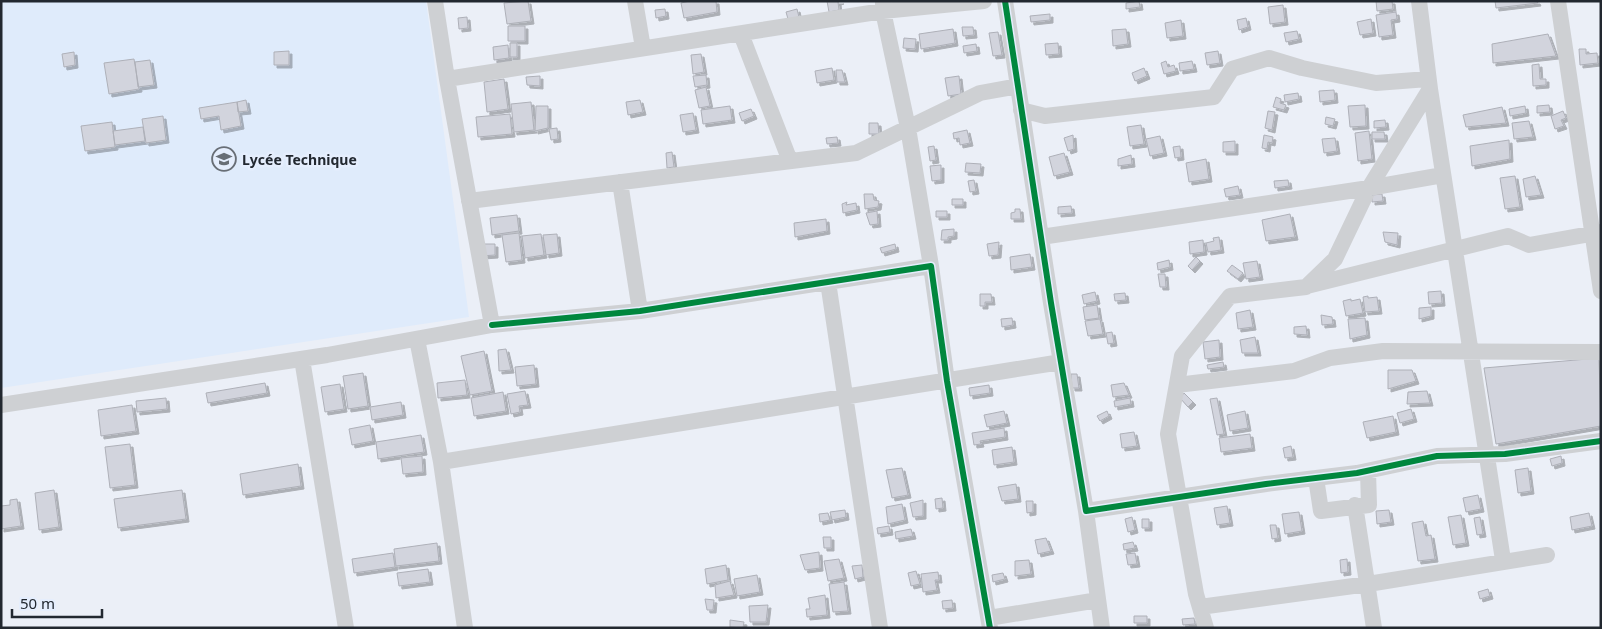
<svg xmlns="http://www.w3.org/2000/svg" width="1602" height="629" viewBox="0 0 1602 629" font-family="'Noto Sans',sans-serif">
<defs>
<filter id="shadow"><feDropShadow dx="3" dy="3" stdDeviation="0" flood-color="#0004"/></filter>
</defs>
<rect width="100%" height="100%" fill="#ebeff7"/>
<path fill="#dfebfb" d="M1,1H426L469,317L1,388Z"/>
<path fill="#d2d4dd" stroke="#aeb0b8" filter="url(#shadow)" d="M528,1L531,21L507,24L504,3Z
M690,1H716L717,12L684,18L681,3Z
M827,1H841L838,2L839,10L829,12Z
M1139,1L1140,7L1126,9V3Z
M1376,1H1392L1393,9L1377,11Z
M1495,1H1537L1538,3L1496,8Z
M1283,5L1285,22L1270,24L1268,7Z
M665,9L666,16L656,18L655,10Z
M797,9L799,17L788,19L786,12Z
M1396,12L1397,19L1391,20L1393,35L1379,37L1376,15Z
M1050,14V20L1031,22L1030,16Z
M467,17L468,28L459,29L458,18Z
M1246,18L1248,27L1239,30L1237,20Z
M1371,19L1373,33L1360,35L1357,22Z
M1181,20L1183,36L1167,38L1165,23Z
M508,26H525V41H508Z
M962,27H973L974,35L963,36Z
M953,29L955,43L921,49L919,34Z
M1126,29L1128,44L1113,46L1112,30Z
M1297,31L1299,39L1286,42L1284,33Z
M998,32L1002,55L993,56L989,33Z
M1548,34L1556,56L1493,63L1492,44Z
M904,38L916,39L915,49L903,48Z
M510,43H517V57H510Z
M1058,43L1059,54L1046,55L1045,44Z
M976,44L977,51L964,53L963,46Z
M508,45L509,58L494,60L493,47Z
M1579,49H1586V54L1597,53L1598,63L1580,65Z
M289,51V65H274V52Z
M1218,51L1220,63L1207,65L1205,53Z
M74,52L75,65L64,67L62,54Z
M701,54L704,72L693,74L691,55Z
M134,59L139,89L109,94L104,63Z
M150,60L154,85L138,87L135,62Z
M1166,61L1168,67L1174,65L1176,71L1164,74L1161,63Z
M1192,61L1194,69L1180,71L1179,63Z
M1539,64L1540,79H1546V85L1533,86L1532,65Z
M832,68L834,80L817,83L815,71Z
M1144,68L1147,76L1135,81L1132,73Z
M836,70H842L845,82H837Z
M706,75L707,85L695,87L693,76Z
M540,76V86L527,85L526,77Z
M959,76L961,94L948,96L945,78Z
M504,79L508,109L487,112L484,82Z
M706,87L710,106L699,108L695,90Z
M1334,90L1335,100L1320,102L1319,91Z
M1298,93L1299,99L1285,102L1284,95Z
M1276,97L1281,99L1280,103L1286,105L1284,110L1273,107Z
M246,100L248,111L238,112L237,102Z
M640,100L643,112L628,115L626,102Z
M237,102L241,126L221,130L219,116L201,119L199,108Z
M531,102L534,130L514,132L511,104Z
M1365,105L1366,126L1350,127L1348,106Z
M1549,105L1550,112L1537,113V106Z
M536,106H548V128L535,131Z
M730,106L732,120L703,124L701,110Z
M1525,106L1526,113L1510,116L1509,109Z
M1502,107L1506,123L1466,127L1463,115Z
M751,109L754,116L742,121L739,113Z
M1268,111L1275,112L1272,130L1265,128Z
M1563,111L1566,118L1561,120L1564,126L1555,129L1551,116Z
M693,113L696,130L683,132L680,115Z
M510,114L512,134L478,137L476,117Z
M163,116L166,140L146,143L142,119Z
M1326,117L1335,119L1333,126L1325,124Z
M1385,120L1386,127L1374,128V121Z
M1529,121L1533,137L1514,139L1512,123Z
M112,122L115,147L85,151L81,126Z
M869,123H878L879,134H869Z
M1141,125L1144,144L1130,146L1127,127Z
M143,127L145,141L115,145L113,131Z
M557,128L558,139L551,140L549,129Z
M967,130L970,143L960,145L959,138L954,139L953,133Z
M1369,131L1372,159L1358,161L1355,133Z
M1372,132H1384L1385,139H1372Z
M1073,135L1074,149L1068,151L1064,138Z
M1264,135L1273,137L1272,143L1268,142L1267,149L1262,148Z
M1160,136L1164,153L1150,156L1146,139Z
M837,137L838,143L827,144L826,138Z
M1335,138L1337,151L1324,153L1322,139Z
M1509,140L1510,159L1472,166L1470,146Z
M1235,141V152H1223V142Z
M934,146L936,160L930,161L928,147Z
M1180,146L1181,157L1175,158L1173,147Z
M672,152L674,167L667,168L666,153Z
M1064,153L1070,172L1054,176L1049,157Z
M1131,155L1132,164L1118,166V159Z
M1206,159L1209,179L1189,182L1186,163Z
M966,163L981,164L980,173L965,172Z
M941,165V180L932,181L930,166Z
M1515,176L1520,207L1505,209L1500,178Z
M1535,176L1541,195L1526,197L1523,179Z
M974,180L976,191L970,192L968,181Z
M1288,180L1289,186L1275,188L1274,181Z
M1238,186L1240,195L1226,197L1224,189Z
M864,194H873L874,200L879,201L878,207L865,209Z
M1382,194L1383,201L1372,202V195Z
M952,199H963V205H952Z
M847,202L846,205L856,203L857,210L843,213L842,204Z
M1071,206L1072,213L1058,214V207Z
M1015,209H1020L1021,219H1011V213L1015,212Z
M877,211L878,224L870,225L866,213Z
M936,211H947V217H936Z
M1290,214L1295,237L1266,241L1262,220Z
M517,215L519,231L492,235L490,218Z
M826,219L827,231L795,237L794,223Z
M954,229V236L948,237V240H941L942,230Z
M1383,232L1398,233L1397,245L1385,242Z
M519,233L522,260L506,262L502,235Z
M541,234L544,255L525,258L522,236Z
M557,234L559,253L546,255L543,235Z
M1219,237L1221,250L1208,252L1206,243L1214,241L1213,238Z
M1203,240L1204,252L1190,254L1189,242Z
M999,242L998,255L989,256L987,244Z
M481,244H495V255L481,256Z
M895,244L896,249L882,253L880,248Z
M1030,254L1032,267L1011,270L1010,257Z
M1196,257L1200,261L1192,270L1188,266Z
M1169,260L1170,267L1158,270L1157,263Z
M1257,261L1260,277L1246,279L1243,263Z
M1232,265L1243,273L1238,279L1227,271Z
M1158,274H1165L1166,287H1160Z
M1441,291L1442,303L1429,304L1428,292Z
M1095,292L1097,301L1084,304L1082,295Z
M1125,293L1126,300L1115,301L1114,294Z
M980,294H991L992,302H985V306H980Z
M1368,296V298L1377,297L1379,311L1365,312L1363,297Z
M1351,299V301L1360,299L1363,313L1346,316L1343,301Z
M1097,305L1099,318L1085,320L1083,307Z
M1431,307V316L1419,319V308Z
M1250,310L1253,327L1238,329L1236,313Z
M1321,315L1332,317L1333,324L1322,325Z
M1012,318L1013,325L1002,327L1001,319Z
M1365,318L1367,335L1350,339L1348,319Z
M1100,319L1103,334L1088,336L1085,321Z
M1306,326L1307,335L1294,334V327Z
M1112,332L1114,343L1108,344L1106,333Z
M1255,337L1258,353H1242L1240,340Z
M1219,340L1220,357L1205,359L1203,342Z
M506,349L511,370L499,371L498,350Z
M484,351L492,391L470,395L461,356Z
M1599,358L1601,426L1496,444L1484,368Z
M1223,362L1224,367L1208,369L1207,365Z
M534,365L536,384L517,386L515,367Z
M1388,370H1412L1416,381L1388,389Z
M363,373L368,406L348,409L343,376Z
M1071,374H1077L1079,388H1072Z
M465,380L467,395L438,398L437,383Z
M265,383L267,393L208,403L206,393Z
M1124,383L1129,395L1113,397L1111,385Z
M340,384L344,409L325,412L321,387Z
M989,385L990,393L970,396L969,388Z
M525,391L528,405L519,406L520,412L511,414L507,394Z
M1427,391L1430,403L1407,404L1408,392Z
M503,392L506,411L474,416L471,398Z
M1184,393L1193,402L1188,407L1180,398Z
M166,398L167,409L137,412L136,401Z
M1130,398L1131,404L1115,407L1114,401Z
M1217,398L1224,434L1217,435L1210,399Z
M401,402L403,415L372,420L370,407Z
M132,405L136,431L101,436L98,410Z
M1411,409L1414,419L1400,423L1397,413Z
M1004,411L1007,423L987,427L984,415Z
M1107,411L1109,416L1100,421L1097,416Z
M1245,411L1248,428L1230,431L1227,415Z
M1393,416L1396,432L1367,438L1363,422Z
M370,425L373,441L352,445L349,429Z
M1004,428L1005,437L980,441L981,444L974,445L972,433Z
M1134,432L1137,446L1122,448L1120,434Z
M1250,434L1252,448L1221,452L1219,438Z
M421,435L424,452L378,459L376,442Z
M130,444L135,485L110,488L105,447Z
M1291,446L1293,457L1285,458L1283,448Z
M1012,447L1014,462L994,465L992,450Z
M422,456L423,472L403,474L401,458Z
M1561,456L1562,463L1552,466L1550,459Z
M298,464L301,486L243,495L240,474Z
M902,468L908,495L892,498L886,470Z
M1528,468L1531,491L1518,493L1515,470Z
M1016,484L1018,499L1002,501L998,487Z
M54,490L59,527L39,530L35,493Z
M182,490L186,519L118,528L114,499Z
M1478,495L1481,509L1466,512L1463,498Z
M942,498L943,508L936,509L935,499Z
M17,499L21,526L1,529V506L10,505V500Z
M923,500V516L913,517L910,503Z
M1026,501H1033V512L1027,513Z
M902,504L905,520L888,524L886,507Z
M1227,506L1230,523L1217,525L1214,508Z
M845,510L846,517L832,520L830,512Z
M1389,510L1391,522L1377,524L1376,511Z
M1299,512L1302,531L1285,534L1282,514Z
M828,513L830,520L820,522L819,514Z
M1589,513L1592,526L1572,530L1570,517Z
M1461,515L1466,543L1453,545L1448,517Z
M1132,517L1135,530L1128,532L1125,519Z
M1480,517L1483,534L1477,535L1474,518Z
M1142,519H1149V528H1142Z
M1423,521L1426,536L1431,535L1435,559L1418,561L1412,523Z
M1270,525H1276L1278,538L1272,539Z
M889,526L890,532L878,534L877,528Z
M911,529L913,536L896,539L895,532Z
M823,537H831V548H824Z
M1046,538L1051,551L1038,554L1035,540Z
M1133,542L1135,548L1124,550L1123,544Z
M437,543L439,561L396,566L394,549Z
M819,552L820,568L805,570L800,555Z
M393,553L395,567L354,573L352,559Z
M1135,553L1137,564L1128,565L1126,554Z
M839,559L844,578L828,581L824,561Z
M1347,559L1348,572L1341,573L1340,560Z
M1029,560L1031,574L1015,576V561Z
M726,565L728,580L707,584L705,569Z
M862,565L863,577L855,579L852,566Z
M428,569L430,582L399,586L397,573Z
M916,571L920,584L911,586L908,573Z
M938,572L939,580H935L937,590L923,592L921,574Z
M1003,573L1005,579L993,582L992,575Z
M757,575L760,592L737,596L734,579Z
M730,581L734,595L716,598L715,585Z
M844,582L848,611L833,612L829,584Z
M1488,589L1490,596L1480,599L1478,592Z
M825,595L827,615L807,617L806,609H810L808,598Z
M705,599L714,600L713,610H707Z
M952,600L953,608L943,609L942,601Z
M768,605L766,622H750L749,606Z
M1134,616H1147V623H1134Z
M1194,618L1195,624L1183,625L1182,619Z
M730,620L744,622L743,628L730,627Z"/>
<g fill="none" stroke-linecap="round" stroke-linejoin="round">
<path stroke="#ced0d3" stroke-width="16" d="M435,1L447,79L883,11L984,1
M635,1L643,48
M883,1V11L908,128L931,266
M1005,1L1051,303L1086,511L1266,484L1357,473L1437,456L1505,454L1601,441
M1558,1L1601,291
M741,34L790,161
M1430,89L1503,560
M1021,110L1045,116L1214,97L1232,69L1269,58L1302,68L1376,83L1428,79
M620,182L640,311
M469,201L856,153L980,93L1018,86
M1041,237L1369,188L1443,175
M828,282L880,628
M1307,286L1508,236L1529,245L1601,232
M492,325L640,311L931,266L947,381L990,628
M417,339L441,462L465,628
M302,359L346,628
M1177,385L1294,371L1330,358L1383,351L1601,352
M1,405L327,355L492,325L447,79
M441,462L1061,362
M1316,478L1321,511L1369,505L1368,471
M1355,505L1374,628
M1086,511L1102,628
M1200,607L1368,584L1547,555
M989,618L1098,600
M1206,628L1196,594L1168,434L1182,356L1230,296L1306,287L1335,259L1369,188L1430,89L1419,1"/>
<g stroke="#e5eefd" stroke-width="9">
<path id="cycleway" d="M1005,1L1051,303L1086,511L1266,484L1357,473L1437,456L1505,454L1601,441
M492,325L640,311L931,266L947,381L990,628"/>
</g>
<use href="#cycleway" stroke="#00873e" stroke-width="6"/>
</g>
<defs>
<g id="school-ring" transform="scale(1.25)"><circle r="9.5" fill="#e5eefd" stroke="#686e76" stroke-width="1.5"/><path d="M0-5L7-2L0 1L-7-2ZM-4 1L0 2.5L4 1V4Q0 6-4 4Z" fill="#686e76"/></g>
</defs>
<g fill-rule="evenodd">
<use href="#school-ring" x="224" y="159"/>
</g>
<g text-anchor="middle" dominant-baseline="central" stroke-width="5" stroke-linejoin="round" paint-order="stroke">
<g font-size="14" font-weight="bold" fill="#222830" stroke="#e5eefd" text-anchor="start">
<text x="242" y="159">Lycée Technique</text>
</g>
</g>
<rect width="1602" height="629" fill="none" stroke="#222830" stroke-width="5"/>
<path d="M12 609v8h90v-8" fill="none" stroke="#222830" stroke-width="2.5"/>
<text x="20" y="609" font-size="15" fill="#222830" stroke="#e5eefd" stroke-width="4" paint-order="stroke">50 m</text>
</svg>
